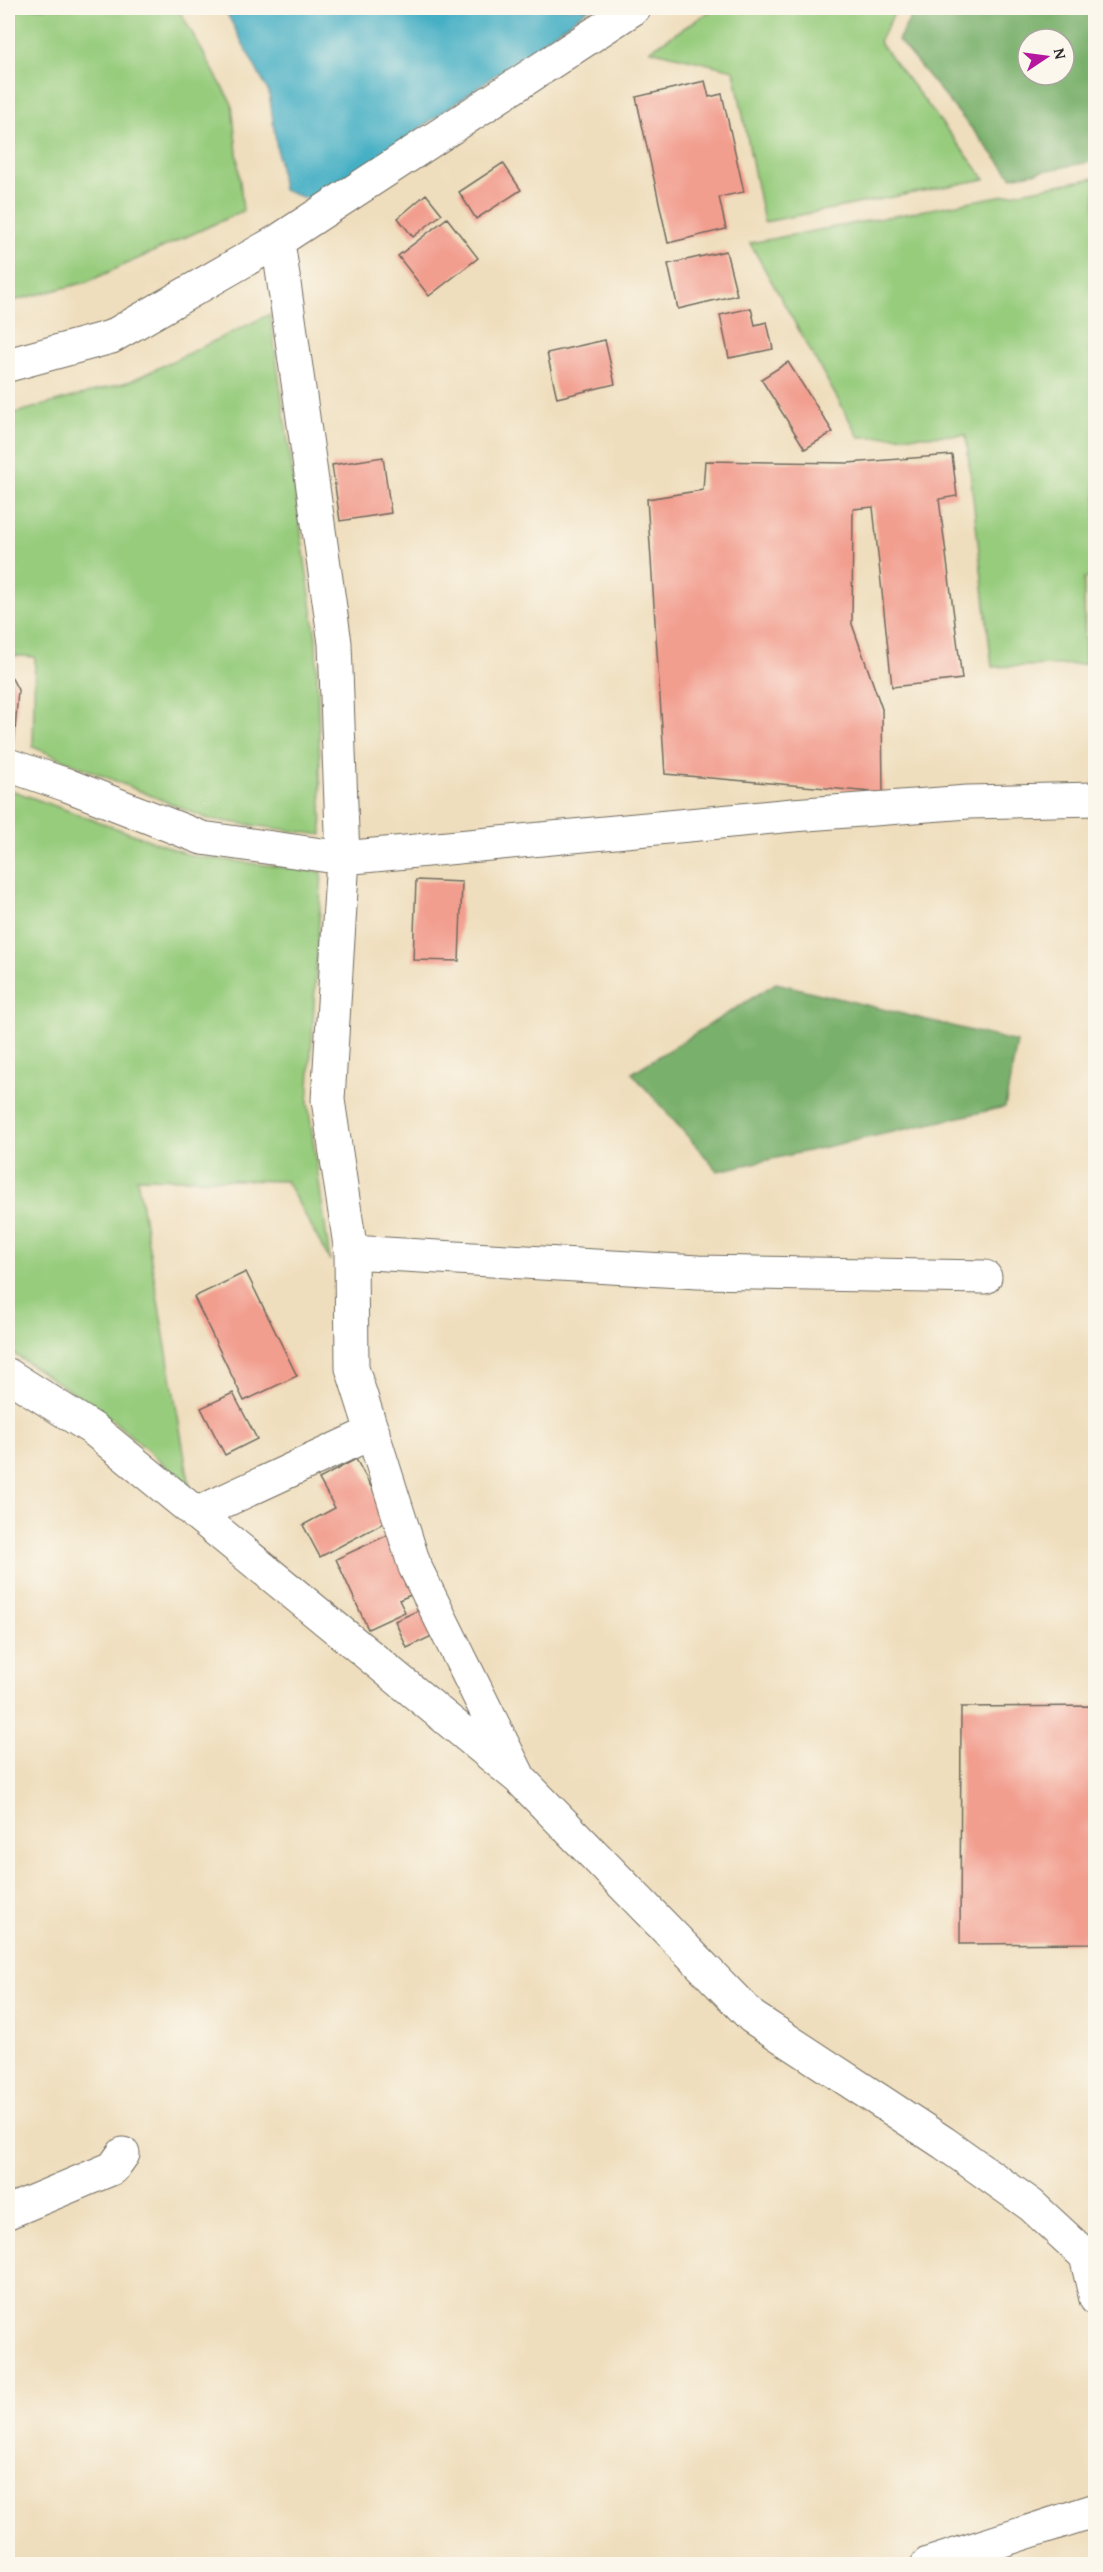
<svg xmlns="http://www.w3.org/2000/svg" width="1103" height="2572" viewBox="0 0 1103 2572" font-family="'Gentium Book Plus',serif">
<rect width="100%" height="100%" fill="#fbf7ec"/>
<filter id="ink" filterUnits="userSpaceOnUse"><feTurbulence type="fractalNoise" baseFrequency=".0167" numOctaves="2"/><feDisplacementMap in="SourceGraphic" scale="12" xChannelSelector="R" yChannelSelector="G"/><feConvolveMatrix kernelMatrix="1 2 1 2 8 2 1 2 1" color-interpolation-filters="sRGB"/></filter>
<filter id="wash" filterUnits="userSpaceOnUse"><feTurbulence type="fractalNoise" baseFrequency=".008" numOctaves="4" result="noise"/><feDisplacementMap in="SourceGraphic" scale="24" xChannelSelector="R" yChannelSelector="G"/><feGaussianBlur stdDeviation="1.35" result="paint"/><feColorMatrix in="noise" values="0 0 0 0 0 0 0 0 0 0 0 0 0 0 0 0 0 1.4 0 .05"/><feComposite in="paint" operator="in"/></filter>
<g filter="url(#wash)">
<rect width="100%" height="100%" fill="#efdebd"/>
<path fill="#97cc7d" stroke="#617c54" stroke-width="1.5" d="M8,8H178L232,104L243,211L87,282L8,302Z
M715,8H897L879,42L985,179L764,222L734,70L650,50Z
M1095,178L1096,577L1084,578L1085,664L992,667L966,435L859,437L750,243Z
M270,314L316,638L322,835L208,819L33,747L35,657L8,655V415L131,381Z
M8,789L193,856L322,872L308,1103L330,1261L286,1181L137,1178L190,1487L108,1416L8,1350Z"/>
<path fill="#79b06c" stroke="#526e4c" stroke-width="1.5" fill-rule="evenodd" d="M916,8H1095V161L1012,177L898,40ZM1028,39H1064V75H1028Z
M776,983L1017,1042L1005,1107L718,1171L632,1073Z"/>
<path fill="#45afc4" stroke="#386d78" stroke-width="1.5" d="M224,8H590L316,202L283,190L269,93Z"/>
<g id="blocks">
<path fill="#f29e8f" d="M705,81L709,97L722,94L744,192L719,197L726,229L668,243L636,97Z
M503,163L521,190L476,219L459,192Z
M426,194L442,214L413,237L398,218Z
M447,218L478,258L429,296L398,256Z
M726,251L737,295L678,309L668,264Z
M751,308L755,325L767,322L773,349L729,358L720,315Z
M605,340L615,384L557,398L547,353Z
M788,362L833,432L805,449L761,379Z
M952,455L957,496L939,499L962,679L892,687L873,507L853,509L852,624L882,709L883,793L665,774L647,499L703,490L705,461L848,463Z
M383,457L391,513L340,521L332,465Z
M8,671L18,690L14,745L8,744Z
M416,880L462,882L459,961L413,960Z
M246,1272L297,1376L244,1401L194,1297Z
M233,1393L257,1439L225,1455L201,1408Z
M356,1459L389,1520L320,1557L303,1525L335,1508L319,1479Z
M394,1532L420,1591L399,1600L405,1612L368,1629L336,1559Z
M426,1607L438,1633L407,1648L395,1621Z
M1096,1706V1943L960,1944L961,1707Z"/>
</g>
</g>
<g filter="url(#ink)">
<use href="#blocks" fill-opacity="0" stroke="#706a5e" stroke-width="1.5"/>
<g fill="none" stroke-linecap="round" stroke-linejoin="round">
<g stroke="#706a5e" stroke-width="35">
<path id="minor" d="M278,241L335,643L343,858L328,1100L351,1252L352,1368L415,1567L520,1779
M111,337L278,241L634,8
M8,765L67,785L202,838L343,858L793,815L968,802L1096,799
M351,1252L698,1272L985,1277
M8,1375L93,1429L520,1779L752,2017L944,2143L1031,2205L1086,2256L1096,2299
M196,1514L373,1432
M8,2212L113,2168L123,2154
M928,2564L1096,2510"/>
</g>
<g stroke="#706a5e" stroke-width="35">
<path id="tertiary" d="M8,365L111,337"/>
</g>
<use href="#minor" stroke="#fff" stroke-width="33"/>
<use href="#tertiary" stroke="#fff" stroke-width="33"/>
</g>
</g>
<rect width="1103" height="2572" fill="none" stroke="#fbf7ec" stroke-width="30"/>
<g transform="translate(1046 57) rotate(77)"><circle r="28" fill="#fbf7ec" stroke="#a8a59f" stroke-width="1.5"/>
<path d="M0-4.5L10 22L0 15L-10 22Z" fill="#b5179e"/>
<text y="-9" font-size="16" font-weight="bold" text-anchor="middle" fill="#2b2b2b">N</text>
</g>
</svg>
